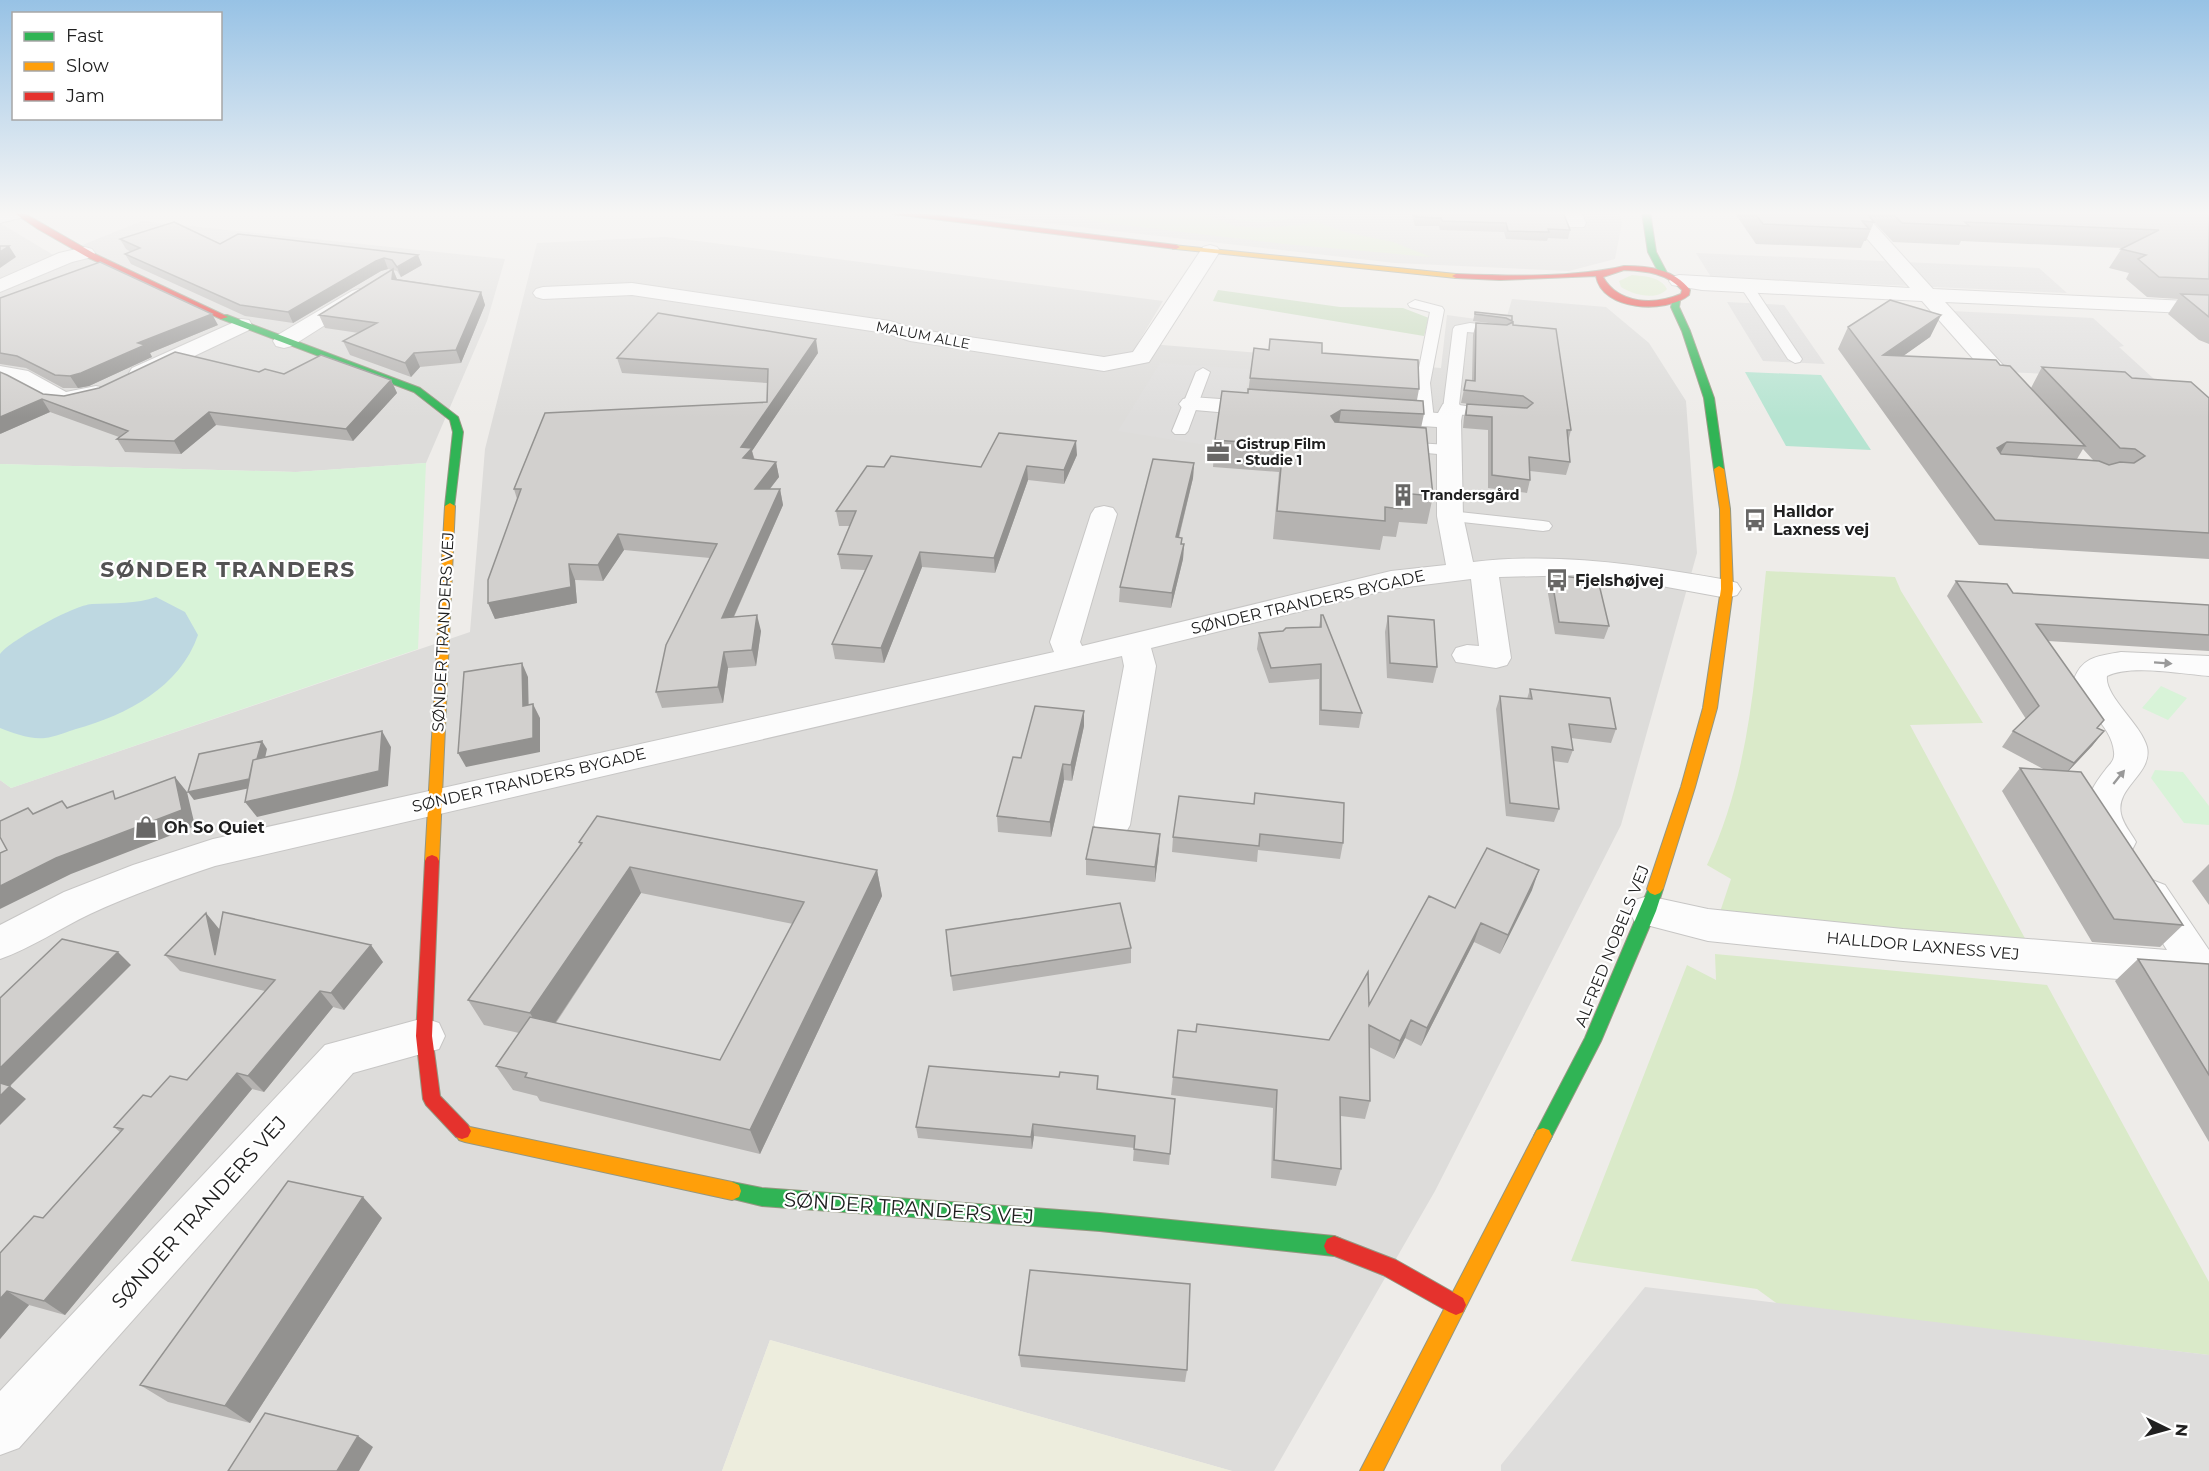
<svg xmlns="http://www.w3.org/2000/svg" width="2209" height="1471" viewBox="0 0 2209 1471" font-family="Montserrat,sans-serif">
<rect width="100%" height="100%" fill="#eeece9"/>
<path fill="#dddcda" d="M949,212H1619L1622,223L1615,259L1569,271L1395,263Z
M142,221L505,259L487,321L426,463L296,472L0,464V223L55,256Z
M666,237L1163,301L1138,343L1441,368L1447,315L1505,323L1512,299L1606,307L1649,343L1686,401L1697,553L1621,825L1435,1191L1274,1471H1232L770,1340L722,1471H0V780L11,788L470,632L485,449L537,243Z"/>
<path fill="#ededdd" d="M770,1340L1232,1471H722Z"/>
<path fill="#daeac9" d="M1072,212H1099L1110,216L1137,212H1198L1235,226L1259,228L1300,225L1314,221L1345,232L1393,242L1431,257L1285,244L1115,224L1093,221Z
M1632,275C1645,276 1661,277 1667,289C1657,301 1633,295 1621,287L1619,281Z
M1766,571L1895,577L1901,591L1983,723L1910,725L2028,944L1718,918L1731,879L1707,865C1751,771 1755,671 1766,571Z
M1715,954L2047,985L2209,1282V1355L1779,1305L1757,1289L1571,1261L1687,965L1716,980Z"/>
<path fill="#c9dcbf" d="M1218,290L1340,307L1403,308L1429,318L1424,336L1213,301Z"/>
<path fill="#d8f3d8" d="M1213,212H1296L1300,215C1275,226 1237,224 1213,212Z
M426,463L418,649L11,788L0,780V464L296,472Z
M2161,686L2187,698L2168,720L2142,708Z
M2155,770L2183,772L2209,806V825L2184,823L2151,778Z"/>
<path fill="#b6e4d1" d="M1745,372L1821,375L1871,450L1786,446Z"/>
<path fill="#dedddc" d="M1696,253L2039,268L2067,293L1711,277Z
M1727,302L1784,305L1825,364L1763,361Z
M1951,311L2093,318L2124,346L2119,347L2154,379L2005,372Z
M1160,363L1249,369L1245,395L1217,416L1212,446L1118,431Z
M1645,1287L2209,1355V1471H1501V1465Z"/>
<path fill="#bed8e1" d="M156,597L185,612L198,635C180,687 127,715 76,729C66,732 55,737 45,738C31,740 13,733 0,728V654C11,640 74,605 92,604C113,603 137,604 156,597Z"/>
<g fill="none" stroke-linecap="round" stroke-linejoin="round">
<g stroke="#c7c6c5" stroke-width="2">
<path id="lane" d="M1746,282L1751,283L1802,359L1800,362L1795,363L1788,359L1740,286Z
M1415,300L1442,307L1444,310L1430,383L1434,420L1426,425L1418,420L1416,383L1430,312L1410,307L1408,304Z
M1470,323L1503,327L1510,331L1503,335L1467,332L1459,405L1498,411L1501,414L1498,417L1451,414L1443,409L1453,329L1455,326Z
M1203,368L1210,372L1188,431L1185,434H1175L1172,431L1196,372Z
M1399,442L1449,445L1457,450L1449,455L1393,450L1391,447Z
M1450,511L1543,521L1549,522L1552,526L1549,530L1543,531L1444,520L1441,516L1444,512Z"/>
</g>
<g stroke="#c7c6c5" stroke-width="2">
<path id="street" d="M0,212H26L27,213L24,217L0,223Z
M1563,212H1581L1586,223L1584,227H1570Z
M1844,212H1863L1933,289L2209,302V314L1945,302L2024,388L2028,393L2024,398L2016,400L2008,398L1922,301L1702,290L1672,285L1669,281L1672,277L1679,275L1910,288Z
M1210,245L1217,247L1220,251L1149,362L1104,371L910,341L885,333L632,295L543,299L536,297L533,293L536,289L543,287L632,283L890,321L915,329L1104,357L1133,352L1203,247Z
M85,247L92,249L95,253L92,257L72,262L0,292V279L59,253Z
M359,289L366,291L369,295L366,299L292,346L284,348L276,346L273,341L276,336L352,291Z
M241,319L249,320L252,325L249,330L148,378L140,380L132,378L129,373L132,368Z
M0,366L28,371L66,392L96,386L104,388L108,393C103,400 95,401 87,403C49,414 35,385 0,380Z
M1191,397L1264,402L1272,404L1276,409L1272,414L1264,416L1183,409L1179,404L1183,399Z
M1451,402L1459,404L1463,409L1461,421L1463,516L1473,562C1559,552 1643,565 1727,580L1737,583L1741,589L1737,595L1727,598L1645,583L1581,575L1499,577L1511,658L1507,665L1496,668L1456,662L1452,655L1456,648L1467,645L1479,646L1471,579L1391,589L1151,648L1156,666L1130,825L1125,834L1112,838L1099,834L1094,825L1124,666L1122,656L215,866C173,880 131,895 90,914C60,928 32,948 0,959V925L64,892L133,865L213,839L1054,652L1050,642L1091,514L1095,508L1104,506L1113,508L1117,514L1080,642L1082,646L1391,571L1446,565L1437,516V427L1378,423L1370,421L1366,416L1370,411L1378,409L1438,413L1443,404Z
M2121,652L2209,656V676C2182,674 2131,664 2107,676C2104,696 2141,724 2147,747C2153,774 2115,787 2121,814C2123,824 2131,833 2136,842L2131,852L2118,856L2105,852C2083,816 2079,803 2106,769C2111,763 2115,760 2114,752C2112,724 2079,707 2074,679C2083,656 2099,656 2121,652Z
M2152,880L2165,885L2209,950V1000L2195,995L2189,985L1903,961L1708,941L1635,922L1629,911L1635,900L1648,896L1708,909L1903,929L2167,950L2133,895L2139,885Z
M424,1018L439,1023L445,1036L439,1049L353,1073L19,1448L0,1455V1391L325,1045Z"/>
</g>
<g stroke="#959781" stroke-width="2">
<path id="fast" d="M1642,212H1650L1656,252L1667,273L1666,275H1660L1648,252Z
M1673,299L1680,301L1679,307L1690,331L1714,398L1724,469L1723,471H1715L1714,469L1704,398L1682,331L1671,307Z
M221,315H227L420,388L458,417L463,432L454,508L450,509L445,506L453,432L450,420L414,392L221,319Z
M1655,883L1660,885L1663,889L1656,911L1601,1041L1549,1142L1543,1144L1537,1142L1534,1136L1537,1130L1585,1038L1650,885Z
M732,1182L762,1188L1100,1213L1334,1236L1341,1239L1344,1246L1341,1253L1334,1256L1100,1231L762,1206L725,1197L723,1191L725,1185Z"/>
</g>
<g stroke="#959781" stroke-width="2">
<path id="slow" d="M1173,245L1456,274L1460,276L1456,278L1176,249H1173Z
M1719,466L1724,469L1730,509L1733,589L1717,708L1695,787L1663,889L1660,893L1655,895L1650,893L1647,889L1681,787L1703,708L1721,589L1720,509L1714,469Z
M450,503L455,506L439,861L437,865H427L425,861L445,506Z
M462,1123L470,1127L732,1182L739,1185L741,1191L739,1197L732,1200L465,1142L459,1140L453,1131L456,1125Z
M1543,1128L1549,1130L1552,1136L1549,1142L1383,1471H1360L1537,1130Z"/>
</g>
<g stroke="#959781" stroke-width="2">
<path id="jam" d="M13,212H22L95,254L228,317L221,319L89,258L38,229Z
M889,212H910L1176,245L1180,247L1176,249L893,214Z
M1624,266C1649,266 1674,269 1690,290L1689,295C1666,314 1602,311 1596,276L1500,280L1456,278L1452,276L1456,274C1508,276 1573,278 1624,266ZM1624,270C1646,271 1667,273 1682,290L1681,294C1655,305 1619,305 1603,277Z
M432,855L437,857L439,861L432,1036L440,1096L468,1125L471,1131L468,1137L462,1139L456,1137L426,1105L423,1099L416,1036L425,861L427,857Z
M1334,1236L1396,1260L1463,1298L1466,1305L1463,1312L1456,1315L1449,1312L1383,1275L1327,1253L1324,1246L1327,1239Z"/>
</g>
<use href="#lane" fill="#fcfcfc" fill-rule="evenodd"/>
<use href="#street" fill="#fcfcfc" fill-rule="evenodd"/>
<use href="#fast" fill="#30b455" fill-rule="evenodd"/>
<use href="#slow" fill="#ff9f0a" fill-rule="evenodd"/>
<use href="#jam" fill="#e5322d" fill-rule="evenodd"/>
</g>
<path fill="#b5b3b1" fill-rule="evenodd" d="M1406,212H1563L1570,230L1568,239L1548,238L1547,241L1506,239L1504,232L1440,230L1439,226H1415L1411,212Z
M1734,212H2209V344L2199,340L2168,314L2178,299L2147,297L2126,279L2129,273L2109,268L2122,248L1961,241L1959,245L1893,242L1874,222L1866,241H1864L1861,248L1756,244Z
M238,234L422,265L401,277L397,271L393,270L397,279L481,292L485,305L461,363L420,367L411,377L350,355L343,341L359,333L325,328L319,315L392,270L388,269L381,271L293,323L245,316L131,264L125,254L131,252L126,249L120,239L220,244Z
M0,298L218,325L150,353L152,357L89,386L78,388H63L26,368L0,364Z
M1475,312L1512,316L1511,323L1571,430L1568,442L1570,462L1566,475L1530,471V480L1527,493L1488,488V430L1463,428L1464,417L1467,404L1490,406L1461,403L1466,380H1472L1473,335L1476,323L1504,325L1473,321Z
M1941,315L1930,337L1903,356L2000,365L2031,388L2042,367L2132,378L2209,398V559L1979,545L1838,349L1848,327ZM2083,449L2093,460L2077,459Z
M1254,348L1322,353L1419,389L1417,400L1424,414L1421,428L1433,496L1427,524L1399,522L1396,537L1383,536L1380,550L1273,539L1279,472L1213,467L1215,440L1248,393Z
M818,353L752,451L755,460L776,462L779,477L770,489H780L783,505L734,617L761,631L756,666L728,668L723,703L662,708L656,692L710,558L624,550L603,581L575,580L577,603L495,619L488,603L517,499L514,489L767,402V383L622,373L617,358Z
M259,372L391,380L397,393L353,441L216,425L181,454L125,452L117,439L119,437L50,412L0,434L43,394L64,396Z
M1077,455L1064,484L1028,480L995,573L922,567L884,663L835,659L832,644L865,570L841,569L838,554L850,526H839L836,511L884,467H981Z
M1194,463L1193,478L1179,538H1182V544H1184L1183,559L1171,608L1119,602L1120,587Z
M1551,575L1609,626L1604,639L1555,634L1547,588Z
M1956,581L2013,593L2209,605V651L2048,641L2098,728L2104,731L2092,746L2068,771L2183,925L2160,947L2092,942L2002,791L2020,768L2045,770L2002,747L2013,731L2026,719L1947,596Z
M1321,615L1362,713L1359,728L1319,725V679L1269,683L1257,649L1259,633L1319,627Z
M1388,616L1437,667L1433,683L1387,678L1385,632Z
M1530,689L1616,729L1611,743L1571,738L1573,750L1568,763L1553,761L1559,809L1554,822L1506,816L1496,709L1500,696L1527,699Z
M1084,711V726L1072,781L1064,780L1051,837L998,832L997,816L1021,758Z
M1255,793L1343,843L1340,859L1258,850L1257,862L1172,852L1173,837L1254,804Z
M579,842L877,870L882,896L760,1154L540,1101L537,1096L513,1090L496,1066L519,1033L484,1025L468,1000L580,845ZM641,893L793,924L720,1060L556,1023Z
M1159,850L1155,882L1086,875V859Z
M2209,864V905L2192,881Z
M1532,890L1500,954L1474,942L1421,1046L1405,1038L1394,1059L1369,1047L1370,1101L1365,1119L1341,1116V1169L1336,1186L1271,1178L1273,1108L1171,1095L1173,1077L1196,1032L1329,1040L1369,1005L1455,908Z
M220,930L383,962L344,1010L333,1007L264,1092L252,1089L65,1315L29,1305L0,1339V1253L43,1218L120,1132L114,1127L151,1097L187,1080L265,991L180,971L165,955Z
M1131,948V963L953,991L951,976Z
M2138,959L2209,964V1142L2115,981Z
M1098,1089L1175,1099L1169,1165L1133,1161L1134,1148L1034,1136L1032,1149L918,1138L916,1127Z
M382,1218L250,1423L168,1402L140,1385Z
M1019,1355L1187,1370L1185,1382L1021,1367Z"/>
<path fill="#939290" d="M9,246L16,257L0,268V252Z
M418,255L422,265L401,277L397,267Z
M384,258L388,269L381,271L293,323L288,312L376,261Z
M393,269L398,282L392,279Z
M481,292L485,305L461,363L456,350Z
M212,314L218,325L150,353L152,357L89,386L78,388L70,376L138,343Z
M1941,315L1930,337L1882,371L1883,355Z
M816,339L818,353L752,451L755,463L743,458L741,447Z
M414,353L420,367L411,377L405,363Z
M391,380L397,393L353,441L346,429Z
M42,399L50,412L0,434V417Z
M1341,410L1337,437L1331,416Z
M209,412L216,425L181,454L174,441Z
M1076,441L1077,455L1064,484V470Z
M2007,442L1993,466L1997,448Z
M776,462L779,477L758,504L755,489Z
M1194,463L1193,478L1175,552L1176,537Z
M1027,466L1028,480L995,573L994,558Z
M780,489L783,505L726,634L722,618Z
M618,534L624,550L603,581L598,565Z
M1184,544L1183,559L1171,608L1172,593Z
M920,552L922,567L884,663L881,648Z
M569,564L575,580L577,603L495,619L488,603Z
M757,615L761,631L756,666L752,650Z
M724,652L728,668L723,703L718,687Z
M522,663L528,677L529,721L523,706Z
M533,704L540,718V752L466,767L458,753Z
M1084,711V726L1072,781L1071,765Z
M382,731L391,747L388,786L257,817L245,802Z
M2104,731L2092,746L2062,778L2074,763Z
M262,741L267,749L259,786L194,800L188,792Z
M1063,764L1064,780L1051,837L1050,822Z
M175,777L187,792L195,826L71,874L0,909V886Z
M1160,834L1159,850L1155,882V867Z
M630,867L641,893L545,1038L530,1013Z
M877,870L882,896L760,1154L750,1130Z
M1539,870L1532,890L1500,954L1508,935Z
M206,913L220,930L215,955Z
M1481,923L1474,942L1421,1046L1427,1028Z
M371,945L383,962L344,1010L331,993Z
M118,952L131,965L10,1086L26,1099L0,1125V1068Z
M320,991L333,1007L264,1092L248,1076Z
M1411,1020L1405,1038L1394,1059L1400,1041Z
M237,1073L252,1089L65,1315L44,1301Z
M1033,1124L1034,1136L1032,1149L1031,1137Z
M363,1197L382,1218L250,1423L225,1406Z
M7,1291L29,1305L0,1339V1299Z
M358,1436L373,1447L359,1471H337Z"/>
<path fill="#d2d0ce" stroke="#939290" stroke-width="1.5" d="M1415,212H1563L1570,230L1548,229L1549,232L1508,231L1506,223L1442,221L1441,218L1416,217Z
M1754,212H1866L1874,222L1862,221L1869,229L1763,224Z
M1891,212H2209V279L2159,277L2138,259L2146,255L2121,249L2159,230L1965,222L1969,226L1902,223Z
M174,222L220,244L238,234L418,255L397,267L392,260L384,258L376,261L288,312L240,305L125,254L140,248L120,239Z
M0,246H9L0,252Z
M100,262L212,314L138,343L145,345L81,373L70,376L55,375L17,356L0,353V298Z
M393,269L392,279L481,292L456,350L414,353L405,363L343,341L377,323L319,315Z
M2181,294L2209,295V317Z
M1890,300L1941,315L1883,355L1996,360L2000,365L2010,366L2085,446L2007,442L1997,448L2001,454L2099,461L2109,465L2120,462L2134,463L2145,456L2135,449L2120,448L2042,367L2125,372L2132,378L2191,382L2209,398V533L1995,520L1848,327Z
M1475,312L1512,316V321L1506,318L1475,314Z
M658,313L816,339L741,447L752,448L743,458L776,462L755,489H780L722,618L757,615L752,650L724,652L718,687L656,692L666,645L717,544L618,534L598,565L569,564L571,587L488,603V580L521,489H514L545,413L767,402L768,369L617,358Z
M1513,322V325L1556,329L1571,430H1567L1570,462L1529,457L1530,480L1492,475V417L1466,415L1467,404L1527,408L1533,403L1523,396L1464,390L1466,380L1475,381L1476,323L1507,325Z
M1270,339L1322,343V353L1418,360L1419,389L1250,378L1254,348L1269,350Z
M175,352L259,372L265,369L284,374L321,355L391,380L346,429L209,412L174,441L117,439L128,431L42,399L0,417V372L7,375L43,394L64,396L99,388Z
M1248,389L1423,401L1424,414L1341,410L1331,416L1335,422L1426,428L1433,496L1401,493L1402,509L1385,507V521L1277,511L1283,445L1215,440L1222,391L1248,393Z
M999,433L1076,441L1064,470L1027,466L994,558L920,552L881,648L832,644L872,556L838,554L856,511H836L867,466L884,467L891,456L981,467Z
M1153,459L1194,463L1176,537L1182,538L1181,544H1184L1172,593L1120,587Z
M1551,575L1598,580L1609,626L1559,622Z
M1956,581L2007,584L2013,593L2209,605V635L2036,624L2104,720L2097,728L2104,731L2074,763L2013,731L2039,706Z
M1321,615H1323L1362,713L1321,710V664L1271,668L1259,633L1283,631L1286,628L1321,627Z
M1388,616L1434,620L1437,667L1390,663Z
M522,663L523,706L533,704V738L458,753L464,672Z
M1530,689L1610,698L1616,729L1569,724L1573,750L1552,747L1559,809L1510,803L1500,696L1532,699Z
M1035,706L1084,711L1071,765L1063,764L1050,822L997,816L1013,757L1021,758Z
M382,731L379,771L245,802L253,760Z
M262,741L257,759L253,760L249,779L188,792L199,754Z
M2020,768L2081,772L2183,925L2114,919Z
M175,777L182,810L56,858L0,886V853L7,850L0,837V821L28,808L33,814L62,801L67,808L113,791L115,799Z
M1255,793L1344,803L1343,843L1260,834L1259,846L1173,837L1179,796L1254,804Z
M597,816L877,870L750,1130L525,1077L527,1073L496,1066L530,1017L720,1060L804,902L630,867L530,1013L468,1000L582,843L579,842Z
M1093,827L1160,834L1155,867L1086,859Z
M1487,848L1539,870L1508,935L1481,923L1427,1028L1411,1020L1400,1041L1369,1025L1370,1101L1340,1097L1341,1169L1274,1160L1277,1090L1173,1077L1178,1030L1196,1032L1197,1024L1329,1040L1368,972L1369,1005L1429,896L1455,908Z
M1120,903L1131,948L951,976L946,930Z
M223,912L371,945L331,993L320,991L248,1076L237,1073L44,1301L7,1291L0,1299V1253L34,1216L43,1218L123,1129L114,1127L143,1095L151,1097L170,1076L187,1080L275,980L165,955L206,913L215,955Z
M62,939L118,952L0,1068V998Z
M2138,959L2209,964V1075Z
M929,1066L1059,1077L1060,1072L1098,1076L1097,1089L1175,1099L1170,1154L1134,1149L1135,1136L1033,1124L1031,1137L916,1127Z
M0,1083L10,1086L0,1096Z
M288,1181L363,1197L225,1406L140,1385Z
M1030,1270L1190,1284L1187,1370L1019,1355Z
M265,1413L358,1436L337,1471H228Z"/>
<defs><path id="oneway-solid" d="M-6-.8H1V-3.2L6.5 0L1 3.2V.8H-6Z" transform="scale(1.5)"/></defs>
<g fill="#999">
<use href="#oneway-solid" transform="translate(2163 663) rotate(4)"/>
<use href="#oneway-solid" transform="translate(2119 777) rotate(-51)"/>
</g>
<linearGradient id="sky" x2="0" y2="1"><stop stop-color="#97c2e5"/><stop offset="0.51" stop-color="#f7f6f5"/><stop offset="1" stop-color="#f7f6f5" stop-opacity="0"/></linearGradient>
<rect width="2209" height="418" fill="url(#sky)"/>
<defs>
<g id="office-bare" transform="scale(1.8)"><path d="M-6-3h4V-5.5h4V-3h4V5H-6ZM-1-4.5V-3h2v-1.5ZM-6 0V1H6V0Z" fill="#686766" stroke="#fff" stroke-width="2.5" paint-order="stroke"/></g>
<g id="building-bare" transform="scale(1.8)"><path d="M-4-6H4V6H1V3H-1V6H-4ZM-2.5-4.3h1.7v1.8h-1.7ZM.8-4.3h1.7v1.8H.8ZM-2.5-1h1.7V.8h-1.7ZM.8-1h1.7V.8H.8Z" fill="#686766" stroke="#fff" stroke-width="2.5" paint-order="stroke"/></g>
<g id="bus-bare" transform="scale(1.8)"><path d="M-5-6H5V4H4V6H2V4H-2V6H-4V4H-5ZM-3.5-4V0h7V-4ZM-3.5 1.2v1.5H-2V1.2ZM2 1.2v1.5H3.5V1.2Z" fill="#686766" stroke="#fff" stroke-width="2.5" paint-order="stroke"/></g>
<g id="shop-bare" transform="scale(1.8)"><path d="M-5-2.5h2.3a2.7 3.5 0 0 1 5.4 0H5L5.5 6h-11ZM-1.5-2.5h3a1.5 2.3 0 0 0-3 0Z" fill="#686766" stroke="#fff" stroke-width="2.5" paint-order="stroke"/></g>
</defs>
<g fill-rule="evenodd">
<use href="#office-bare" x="1218" y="452"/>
<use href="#building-bare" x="1403" y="495"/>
<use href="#bus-bare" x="1755" y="520"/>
<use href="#bus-bare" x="1557" y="580"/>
<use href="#shop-bare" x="146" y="827"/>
</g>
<g text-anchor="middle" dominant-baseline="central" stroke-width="4.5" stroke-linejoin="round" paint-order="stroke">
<g font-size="14" fill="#202020" stroke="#fff">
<text transform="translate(923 335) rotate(11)">MALUM ALLE</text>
</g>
<g font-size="14" font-weight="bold" fill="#202020" stroke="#fff" text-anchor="start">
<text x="1236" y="444">Gistrup Film<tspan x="1236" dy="16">- Studie 1</tspan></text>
<text x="1421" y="495">Trandersgård</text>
</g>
<g font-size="16" font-weight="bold" fill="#202020" stroke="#fff" text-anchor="start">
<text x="1773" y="511">Halldor<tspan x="1773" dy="18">Laxness vej</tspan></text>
<text x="1575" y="580">Fjelshøjvej</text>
<text x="164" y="827">Oh So Quiet</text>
</g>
<g font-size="16" fill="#202020" stroke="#fff">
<text transform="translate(1308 602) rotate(-13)">SØNDER TRANDERS BYGADE</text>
<text transform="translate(443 632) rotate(-87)">SØNDER TRANDERS VEJ</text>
<text transform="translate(529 780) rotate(-13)">SØNDER TRANDERS BYGADE</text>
<text transform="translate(1612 946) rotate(-68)">ALFRED NOBELS VEJ</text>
<text transform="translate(1923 946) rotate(5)">HALLDOR LAXNESS VEJ</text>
</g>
<g font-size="20" fill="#202020" stroke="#fff">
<text transform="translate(909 1208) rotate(4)">SØNDER TRANDERS VEJ</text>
<text transform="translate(199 1212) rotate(-48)">SØNDER TRANDERS VEJ</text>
</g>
<g font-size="22" font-weight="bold" letter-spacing="1.5" fill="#535353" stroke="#fff">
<text x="228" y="569">SØNDER TRANDERS</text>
</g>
</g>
<rect x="12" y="12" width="210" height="108" fill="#ffffff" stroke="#a6a6a6" stroke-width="1.5"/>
<rect x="24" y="32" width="30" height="9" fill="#30b455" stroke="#a6a6a6" stroke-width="1.5"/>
<text x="66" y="42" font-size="18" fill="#202020">Fast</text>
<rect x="24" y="62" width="30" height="9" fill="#ff9f0a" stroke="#a6a6a6" stroke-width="1.5"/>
<text x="66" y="72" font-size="18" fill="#202020">Slow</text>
<rect x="24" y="92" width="30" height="9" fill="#e5322d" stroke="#a6a6a6" stroke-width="1.5"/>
<text x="66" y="102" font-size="18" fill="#202020">Jam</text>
<g transform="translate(2167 1429) rotate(95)" stroke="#ffffff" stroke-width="4.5" paint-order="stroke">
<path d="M0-4.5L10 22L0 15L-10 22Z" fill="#202020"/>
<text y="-9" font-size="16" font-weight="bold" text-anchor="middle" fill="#202020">N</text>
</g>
</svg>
